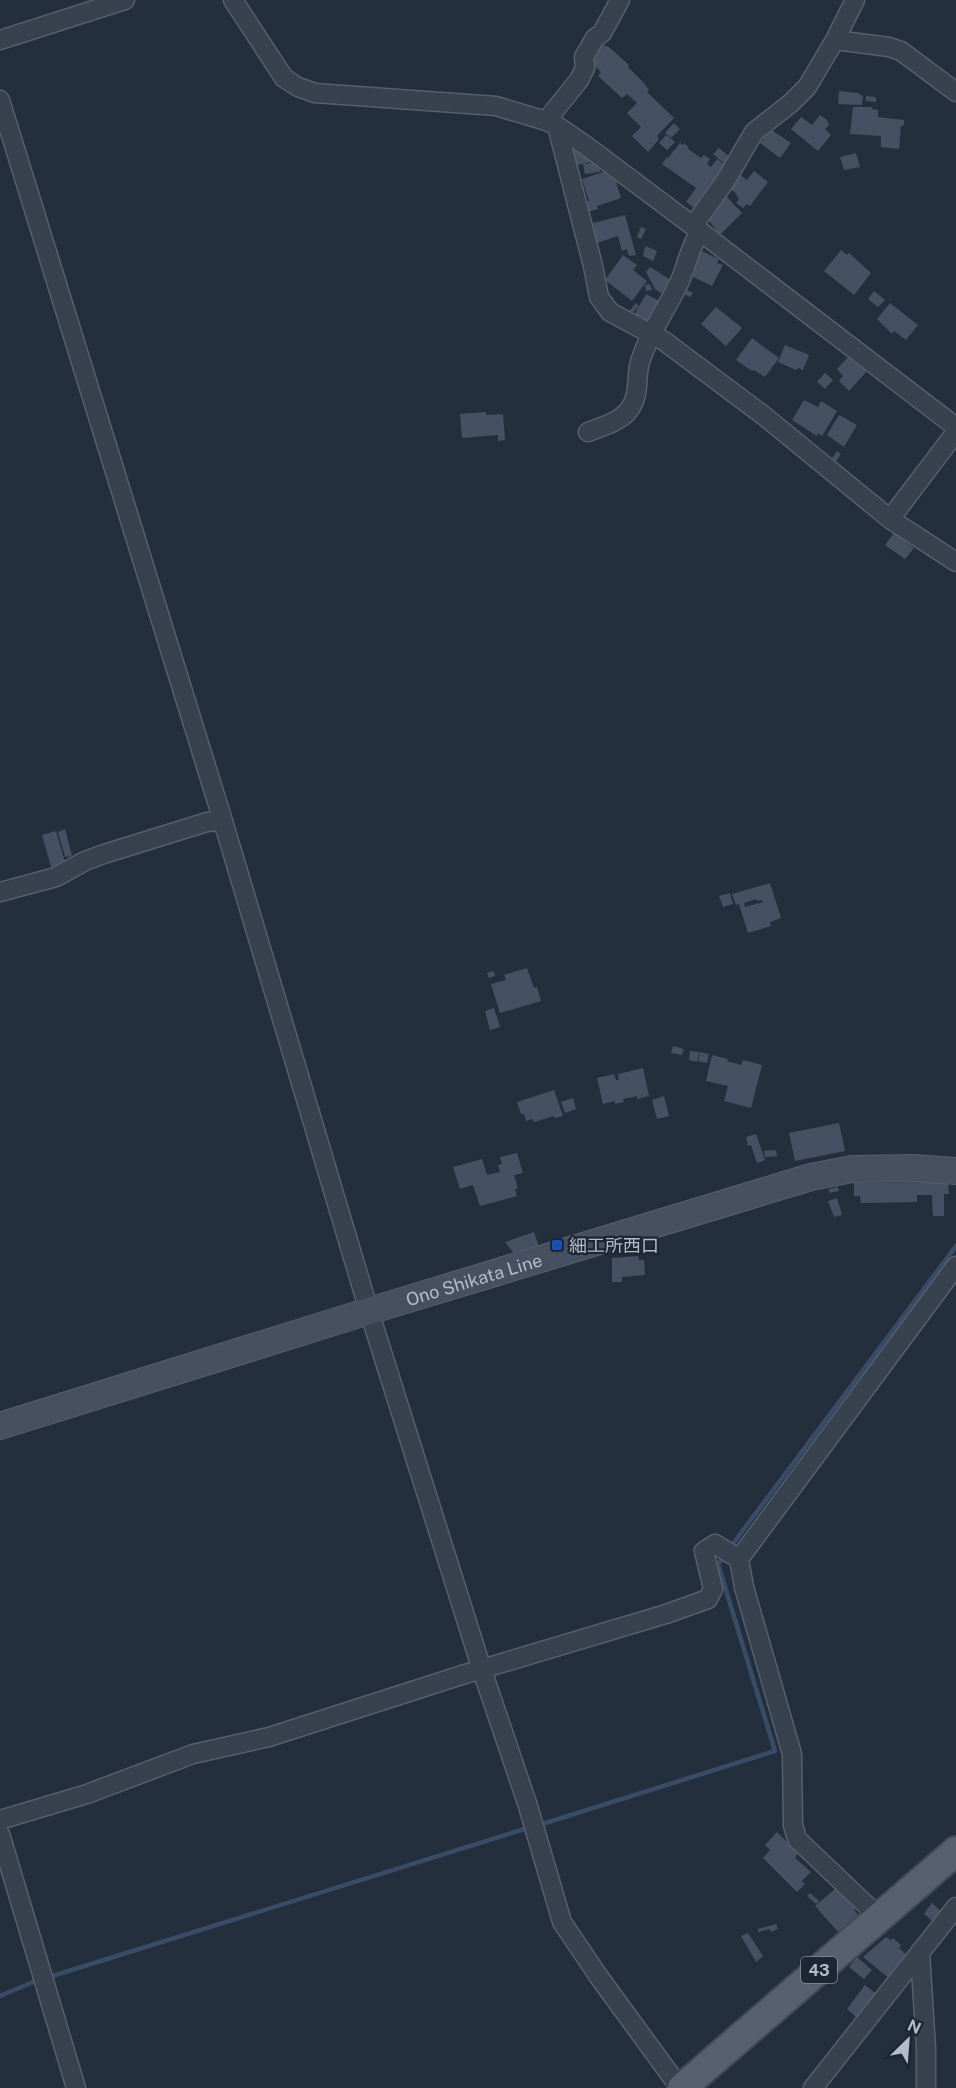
<svg xmlns="http://www.w3.org/2000/svg" width="956" height="2088" viewBox="0 0 956 2088" font-family="'Public Sans','Noto Sans JP',sans-serif">
<rect width="100%" height="100%" fill="#242f3e"/>
<g fill="none" stroke-linecap="round" stroke-linejoin="round">
<path stroke="#394c67" stroke-width="4.5" d="M729,1549L956,1246
M539,1825L775,1751L718,1564L724,1556
M46,1978L531,1827
M0,1996L38,1980"/>
</g>
<path fill="#455162" fill-rule="evenodd" d="M600,44L609,47L629,65L628,67L644,83L649,90L647,92L674,118L657,136L659,139L648,152L632,136L641,127L627,113L637,103L627,94L622,98L598,76L601,72L591,62Z
M839,91L858,93L863,96L862,105L838,104Z
M866,96L876,97V102L866,101Z
M853,107H872V109L878,110V117L904,120V125L901,126L899,149L881,147V136L850,134Z
M820,115L827,120L829,125L825,129L831,135L818,151L791,129L801,117L812,125Z
M674,123L680,129L671,138L665,133Z
M770,129L791,143L780,158L760,143Z
M666,135L675,142L667,150L659,143Z
M680,143L683,145L684,143L689,147L687,148L701,158L704,155L710,159L707,164L711,167L717,159L728,167L697,210L686,202L696,188L662,164L667,157L668,158Z
M575,146L587,153L590,162L574,166L569,148Z
M719,148L734,160L728,167L713,154Z
M856,153L860,167L844,170L840,157Z
M599,162L600,172L585,174L583,164Z
M606,171L608,176L614,175L621,198L597,206L598,209L588,212L585,203L589,201L582,179Z
M754,171L768,182L750,206L747,204L743,208L736,203L739,199L736,195L737,194L728,187L739,174L747,180Z
M726,196L742,213L722,233H718L708,219L720,205L719,203Z
M625,215L636,255L629,256L627,249L622,251L618,236L594,244L589,224Z
M641,227L646,229L641,239L637,237Z
M645,246L657,251L653,261L643,256Z
M699,250L719,259L717,263L723,265L712,286L689,275Z
M841,250L847,255L849,253L871,273L854,295L824,271Z
M623,255L637,265L633,270L647,281L632,301L605,280Z
M650,267L674,282L665,296L655,289L646,272Z
M650,284L652,290L646,291L645,285Z
M681,287L693,293L690,297L679,292Z
M874,291L885,300L878,307L868,299Z
M646,294L661,302L648,326L633,317Z
M636,303L639,306L630,316L628,313Z
M890,303L918,325L906,340L894,331L892,334L877,319Z
M716,307L742,328L726,346L701,324Z
M752,338L779,358L765,377L754,370L752,371L736,360Z
M785,345L809,355L803,370L798,368L796,370L778,362Z
M849,356L867,371L849,391L839,381L843,376L837,369Z
M825,373L833,380L825,389L817,382Z
M804,400L818,407L821,401L837,411L822,436L818,433L817,436L792,420Z
M486,412V415L503,414L505,440L498,441V435L462,438L460,414Z
M839,415L857,425L844,447L827,435Z
M837,451L841,454L835,463L831,460Z
M894,533L914,548L905,559L885,545Z
M65,829L72,856L65,857L58,832Z
M56,831L65,862L51,867L42,835Z
M770,883L781,918L770,922L771,926L748,933L739,904L736,905L732,894ZM756,899L757,901L762,900L763,902L745,907L744,903Z
M730,893L733,904L723,907L719,896Z
M527,968L534,988L537,987L541,1001L500,1013L491,984L506,980L504,975Z
M494,971L495,976L489,978L487,973Z
M494,1008L500,1027L490,1030L485,1011Z
M673,1046L684,1049L682,1055L671,1053Z
M690,1051L699,1052L697,1062L689,1060Z
M700,1052L709,1054L707,1063L698,1061Z
M712,1055L728,1059L727,1061L741,1065L743,1060L762,1065L751,1108L724,1101L728,1086L706,1081Z
M643,1068L649,1096L637,1099V1096L623,1099L624,1102L615,1104V1101L603,1104L597,1078L614,1074L616,1080H619L618,1074Z
M554,1090L563,1116L555,1118L554,1116L534,1122L532,1119L526,1121L524,1114H521L517,1102Z
M664,1096L669,1116L657,1119L652,1100Z
M573,1098L576,1109L565,1113L561,1102Z
M839,1123L845,1151L795,1161L789,1133Z
M756,1134L765,1160L757,1163L751,1145L748,1146L746,1137Z
M776,1150L777,1156L765,1157L764,1151Z
M517,1153L523,1173L514,1175L518,1188L515,1189L517,1196L480,1206L473,1185L460,1189L453,1167L482,1159L487,1175L500,1172L498,1165L502,1164L500,1157Z
M948,1182L949,1194H944V1216H933L932,1195H917V1202L861,1203L860,1196H854V1183Z
M838,1187L839,1191L829,1193V1189Z
M837,1198L842,1215L834,1217L828,1201Z
M534,1232L539,1247L515,1255L505,1242Z
M641,1240L643,1251L634,1252L633,1243Z
M638,1256L639,1260H644L645,1275L622,1277V1282H612V1258Z
M777,1832L798,1853L795,1858L811,1872L802,1881L805,1884L797,1892L763,1858L770,1850L765,1845Z
M836,1888L856,1909L854,1910L860,1917L840,1934L815,1906Z
M810,1893L819,1901L816,1904L807,1896Z
M932,1903L943,1913L935,1923L924,1914Z
M776,1924L778,1929L771,1932L770,1929L758,1932V1929Z
M748,1933L763,1956L756,1962L741,1936Z
M886,1937L891,1940L893,1938L901,1945L899,1948L908,1956L890,1979L863,1957Z
M857,1957L872,1970L864,1979L849,1967Z
M865,1985L878,1995L857,2018L847,2009Z"/>
<g fill="none" stroke-linecap="round" stroke-linejoin="round">
<g stroke="#565f6c" stroke-width="21">
<path id="minor" d="M233,0L284,78L298,87L315,93L496,106L546,121L557,126L585,145L693,226L956,427
M0,40L125,0
M835,40L889,47L901,51L956,92
M0,100L223,821L369,1311L482,1670L528,1806L562,1922L599,1977L680,2088
M546,121L579,80L585,68L584,57L595,38L602,33L620,0
M557,126L593,266L599,297L610,312L664,341L763,415L890,519L956,562
M693,226L726,180L754,132L791,103L807,87L835,40L855,0
M588,432C601,427 619,422 628,411C641,396 635,378 640,362C649,333 666,310 679,283C687,266 689,248 700,232
M890,519L956,432
M0,892L56,877L85,861L104,854L207,822L223,821
M739,1559L956,1266
M0,1820L87,1794L193,1754L269,1737L462,1675L666,1614L708,1599L713,1589L704,1551L715,1544L739,1559L744,1587L792,1754L793,1825L797,1839L879,1917
M0,1834L76,2088
M920,1952L926,2048V2088
M813,2088L956,1907"/>
</g>
<g stroke="#565f6c" stroke-width="28">
<g id="secondary">
<path id="s1" d="M0,1426L369,1311L811,1177L852,1169L913,1168L956,1171"/>
</g>
</g>
<g stroke="#414a57" stroke-width="32">
<path id="primary" d="M682,2088L956,1851"/>
</g>
<use href="#minor" stroke="#38414e" stroke-width="18"/>
<use href="#secondary" stroke="#465061" stroke-width="26"/>
<use href="#primary" stroke="#56606e" stroke-width="28"/>
</g>
<rect fill="#1a4fb4" stroke="#1d2633" stroke-width="2" x="551" y="1239" width="12" height="12" rx="3"/>
<g text-anchor="middle" dominant-baseline="central" stroke-width="4.5" stroke-linejoin="round" paint-order="stroke">
<rect fill="#1d2633" stroke="#878f9c" stroke-width="1.5" x="801" y="1957" width="36" height="26" rx="4.5"/>
<g font-size="16" font-weight="bold" fill="#b4bcc9">
<text x="819" y="1970">43</text>
</g>
<g font-size="18" fill="#b4bcc9" stroke="#1d2633" text-anchor="start">
<text x="569" y="1245">細工所西口</text>
</g>
<g font-size="18" fill="#b4bcc9" stroke="#1d2633">
<text stroke="none"><textPath href="#s1" startOffset="496">Ono Shikata Line</textPath></text>
</g>
</g>
<g transform="translate(908 2040) rotate(25)" stroke="#1d2633" stroke-width="4.5" paint-order="stroke">
<path d="M0-4.5L10 22L0 15L-10 22Z" fill="#b4bcc9"/>
<text y="-9" font-size="16" font-weight="bold" text-anchor="middle" fill="#b4bcc9">N</text>
</g>
</svg>
